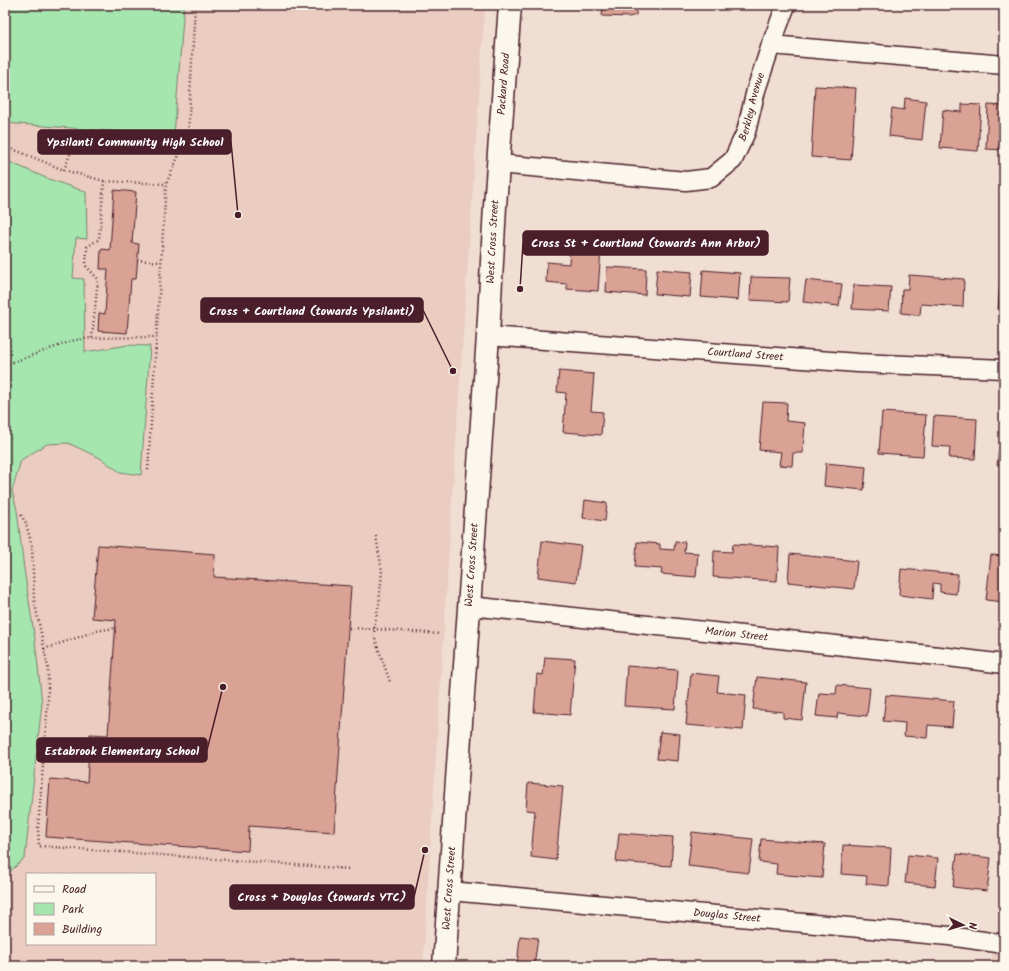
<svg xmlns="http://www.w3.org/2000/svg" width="1009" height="971" viewBox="0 0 1009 971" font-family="Kalam,sans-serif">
<rect width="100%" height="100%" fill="#f1ded2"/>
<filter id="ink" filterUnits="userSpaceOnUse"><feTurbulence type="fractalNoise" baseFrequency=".025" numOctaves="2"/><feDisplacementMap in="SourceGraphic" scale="8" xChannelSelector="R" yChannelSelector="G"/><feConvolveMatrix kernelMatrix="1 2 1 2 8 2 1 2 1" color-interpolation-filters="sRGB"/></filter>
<g filter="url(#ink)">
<path fill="#eaccc0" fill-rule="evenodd" d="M5,5H485L452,500L423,966H311L273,963V966H5ZM27,874H155V944H27Z
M1004,907V966H990Z"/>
<path fill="#a5e6af" stroke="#78826d" d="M5,5H184L174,136L5,123Z
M5,160L46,178L86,192L87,239L76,238L73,278L84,279L85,352L128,345L150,346L141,475L120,472L100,458L68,443L47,444L21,460L12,491L17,510L24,569L35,640L42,703L25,858L5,876Z"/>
<path fill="#daa295" stroke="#4a1f2b" d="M603,5H637L636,15L629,17L602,16Z
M815,86L856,88L851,160L811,157Z
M905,98L926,101L922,140L889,136L892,108L904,110Z
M962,104L981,105L978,151L940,148L943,110L962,112Z
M988,105L1004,106V150L986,149Z
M114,190L136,192L132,243L139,244L136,279H131L127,333L98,331L99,313L105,314L108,269H100L101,249L110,250Z
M570,247L601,249L598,291L567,289V284L546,282L547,262L569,264Z
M607,267L646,269L645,295L606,292Z
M657,269L692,272L690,297L655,294Z
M703,270L740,273L738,300L701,297Z
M909,275L964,279L963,307L921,304L920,315L901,313L902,289H908Z
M751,277L790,278L788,302L750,300Z
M806,280L842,284L839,306L803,302Z
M1000,280H1004V311L998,310Z
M854,285L891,287L889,311L852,309Z
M559,371L594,374L591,411L603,412L601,435L563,432L566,393L557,392Z
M763,402L787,403L786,421L805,423L803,453H793L792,466L779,465L781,452L759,450Z
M882,412L926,415L923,456L879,453Z
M934,416L977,419L975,459L949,458L950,447L932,446Z
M1002,425L1004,426V466L997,465Z
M826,463L866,467L864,490L824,486Z
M585,500L607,503L605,521L583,518Z
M542,541L581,546L576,582L538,577Z
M675,541L685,542L684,552L698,553L696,577L661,574L662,569L635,567L637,542L660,544V549L674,550Z
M733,544L779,547L777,581L713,577L714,551L732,552Z
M98,545L215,554L214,577L351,586L334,832L249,826L248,851L46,837L50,779L87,782L90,734L108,735L116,620L92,618Z
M790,554L857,561L854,589L788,582Z
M991,555L1004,556V602L986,600Z
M901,569L958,574L956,594L940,592V584L933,583L932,599L899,595Z
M545,657L575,659L570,715L534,712L537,674L543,675Z
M627,666L678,670L675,709L624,706Z
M691,673L719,676L717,692L746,695L743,730L686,725Z
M757,677L806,682L802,720L783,718V712L753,709Z
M837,685L870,688L867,716L838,713L837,718L816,716L819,693L836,694Z
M886,695L954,701L952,727L928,725L927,738L904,736L905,723L883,721Z
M660,732L680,734L678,761L657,759Z
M528,783L563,786L556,860L531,857L535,811L526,810Z
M692,832L753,839L749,873L688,866Z
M619,833L673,837L671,866L616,862Z
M761,839L825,844L822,878L776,874L777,864L759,862Z
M843,845L891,848L889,886L866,884L867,876L841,874Z
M957,854L991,858L987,891L953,887Z
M908,855L938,858L935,886L905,883Z
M520,936L538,938L534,966H517Z
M661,963L687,965V966H661Z"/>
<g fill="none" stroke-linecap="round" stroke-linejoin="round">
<g stroke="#4a1f2b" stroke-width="21">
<g id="street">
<path d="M771,45L1004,65"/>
<path id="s1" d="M499,164L686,181L711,178L733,160L746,132L756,90L771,45L786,5"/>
<path id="s2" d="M488,336L858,363L1004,369"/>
<path id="s3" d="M470,606L948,657L1004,664"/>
<path id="s4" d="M450,891L949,936L1004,944"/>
</g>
</g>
<g stroke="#4a1f2b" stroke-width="25">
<g id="secondary">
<path id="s5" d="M444,966L488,336L495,206L510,5"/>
</g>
</g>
<path stroke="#4a1f2b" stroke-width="2.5" stroke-dasharray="1 3" stroke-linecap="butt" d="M5,146L64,170L104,181L166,184
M64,170L70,154L69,128
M137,260L161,262
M92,338L98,279L86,266L87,247L99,239L104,181
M5,365L75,340L92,338L156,337
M148,470L166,184L188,135L195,5
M21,515L26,523L32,546L34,599L48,667V702L38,828L39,846L351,869
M376,536L382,571L379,604L375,622L374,636L390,682
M349,628L375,629L440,634
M44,649L96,631L115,628"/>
<use href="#street" stroke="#fbf7ec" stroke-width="18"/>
<use href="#secondary" stroke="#fbf7ec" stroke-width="22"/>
</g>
</g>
<g text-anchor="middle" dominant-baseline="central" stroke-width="3" stroke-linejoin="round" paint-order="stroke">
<g font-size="11" fill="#4a1f2b" stroke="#fbf7ec">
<text stroke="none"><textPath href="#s5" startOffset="884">Packard Road</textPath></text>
<text stroke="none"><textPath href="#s1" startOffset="298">Berkley Avenue</textPath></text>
<text stroke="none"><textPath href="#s5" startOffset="726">West Cross Street</textPath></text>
<text stroke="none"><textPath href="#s2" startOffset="258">Courtland Street</textPath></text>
<text stroke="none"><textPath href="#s5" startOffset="402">West Cross Street</textPath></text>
<text stroke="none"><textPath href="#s3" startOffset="268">Marion Street</textPath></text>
<text stroke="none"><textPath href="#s5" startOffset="78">West Cross Street</textPath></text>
<text stroke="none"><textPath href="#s4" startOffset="278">Douglas Street</textPath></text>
</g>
</g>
<path fill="none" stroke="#4a1f2b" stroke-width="1.5" d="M238 215L231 142M520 289L523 243M453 371L423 310M223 687L207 750M425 850L414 897"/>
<g fill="#4a1f2b" stroke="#fbf7ec" stroke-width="1.5">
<circle cx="238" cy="215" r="4"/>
<circle cx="520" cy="289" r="4"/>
<circle cx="453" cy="371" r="4"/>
<circle cx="223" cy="687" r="4"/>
<circle cx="425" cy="850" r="4"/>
</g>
<g fill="#4a1f2b" stroke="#4a1f2b" stroke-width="1.5">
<rect x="38" y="130" width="193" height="24" rx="4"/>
<rect x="523" y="231" width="245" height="24" rx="4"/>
<rect x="201" y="298" width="222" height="24" rx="4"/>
<rect x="37" y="738" width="170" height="24" rx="4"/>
<rect x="230" y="885" width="184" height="24" rx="4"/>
</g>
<g font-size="12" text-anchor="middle" font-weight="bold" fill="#fff">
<text x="135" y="146">Ypsilanti Community High School</text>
<text x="646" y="247">Cross St + Courtland (towards Ann Arbor)</text>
<text x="312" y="315">Cross + Courtland (towards Ypsilanti)</text>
<text x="122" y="755">Estabrook Elementary School</text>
<text x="322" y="901">Cross + Douglas (towards YTC)</text>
</g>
<rect width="1009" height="971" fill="none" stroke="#fbf7ec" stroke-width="20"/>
<rect x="10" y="10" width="989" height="951" fill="none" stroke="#4a1f2b" stroke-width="1.5" filter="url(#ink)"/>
<rect x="26" y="873" width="130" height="72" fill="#fbf7ec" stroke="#b4a19f"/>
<rect x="34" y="886" width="20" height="6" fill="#fbf7ec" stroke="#b4a19f"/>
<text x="62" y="893" font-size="12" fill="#4a1f2b">Road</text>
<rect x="34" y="903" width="20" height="12" fill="#a5e6af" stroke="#b4a19f"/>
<text x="62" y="913" font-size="12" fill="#4a1f2b">Park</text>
<rect x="34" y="923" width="20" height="12" fill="#daa295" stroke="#b4a19f"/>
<text x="62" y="933" font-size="12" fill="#4a1f2b">Building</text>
<g transform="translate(963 925) rotate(95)" stroke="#fbf7ec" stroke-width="3" paint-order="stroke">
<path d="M0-3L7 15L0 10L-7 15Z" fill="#4a1f2b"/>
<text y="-6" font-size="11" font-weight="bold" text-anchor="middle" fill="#4a1f2b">N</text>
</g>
</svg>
